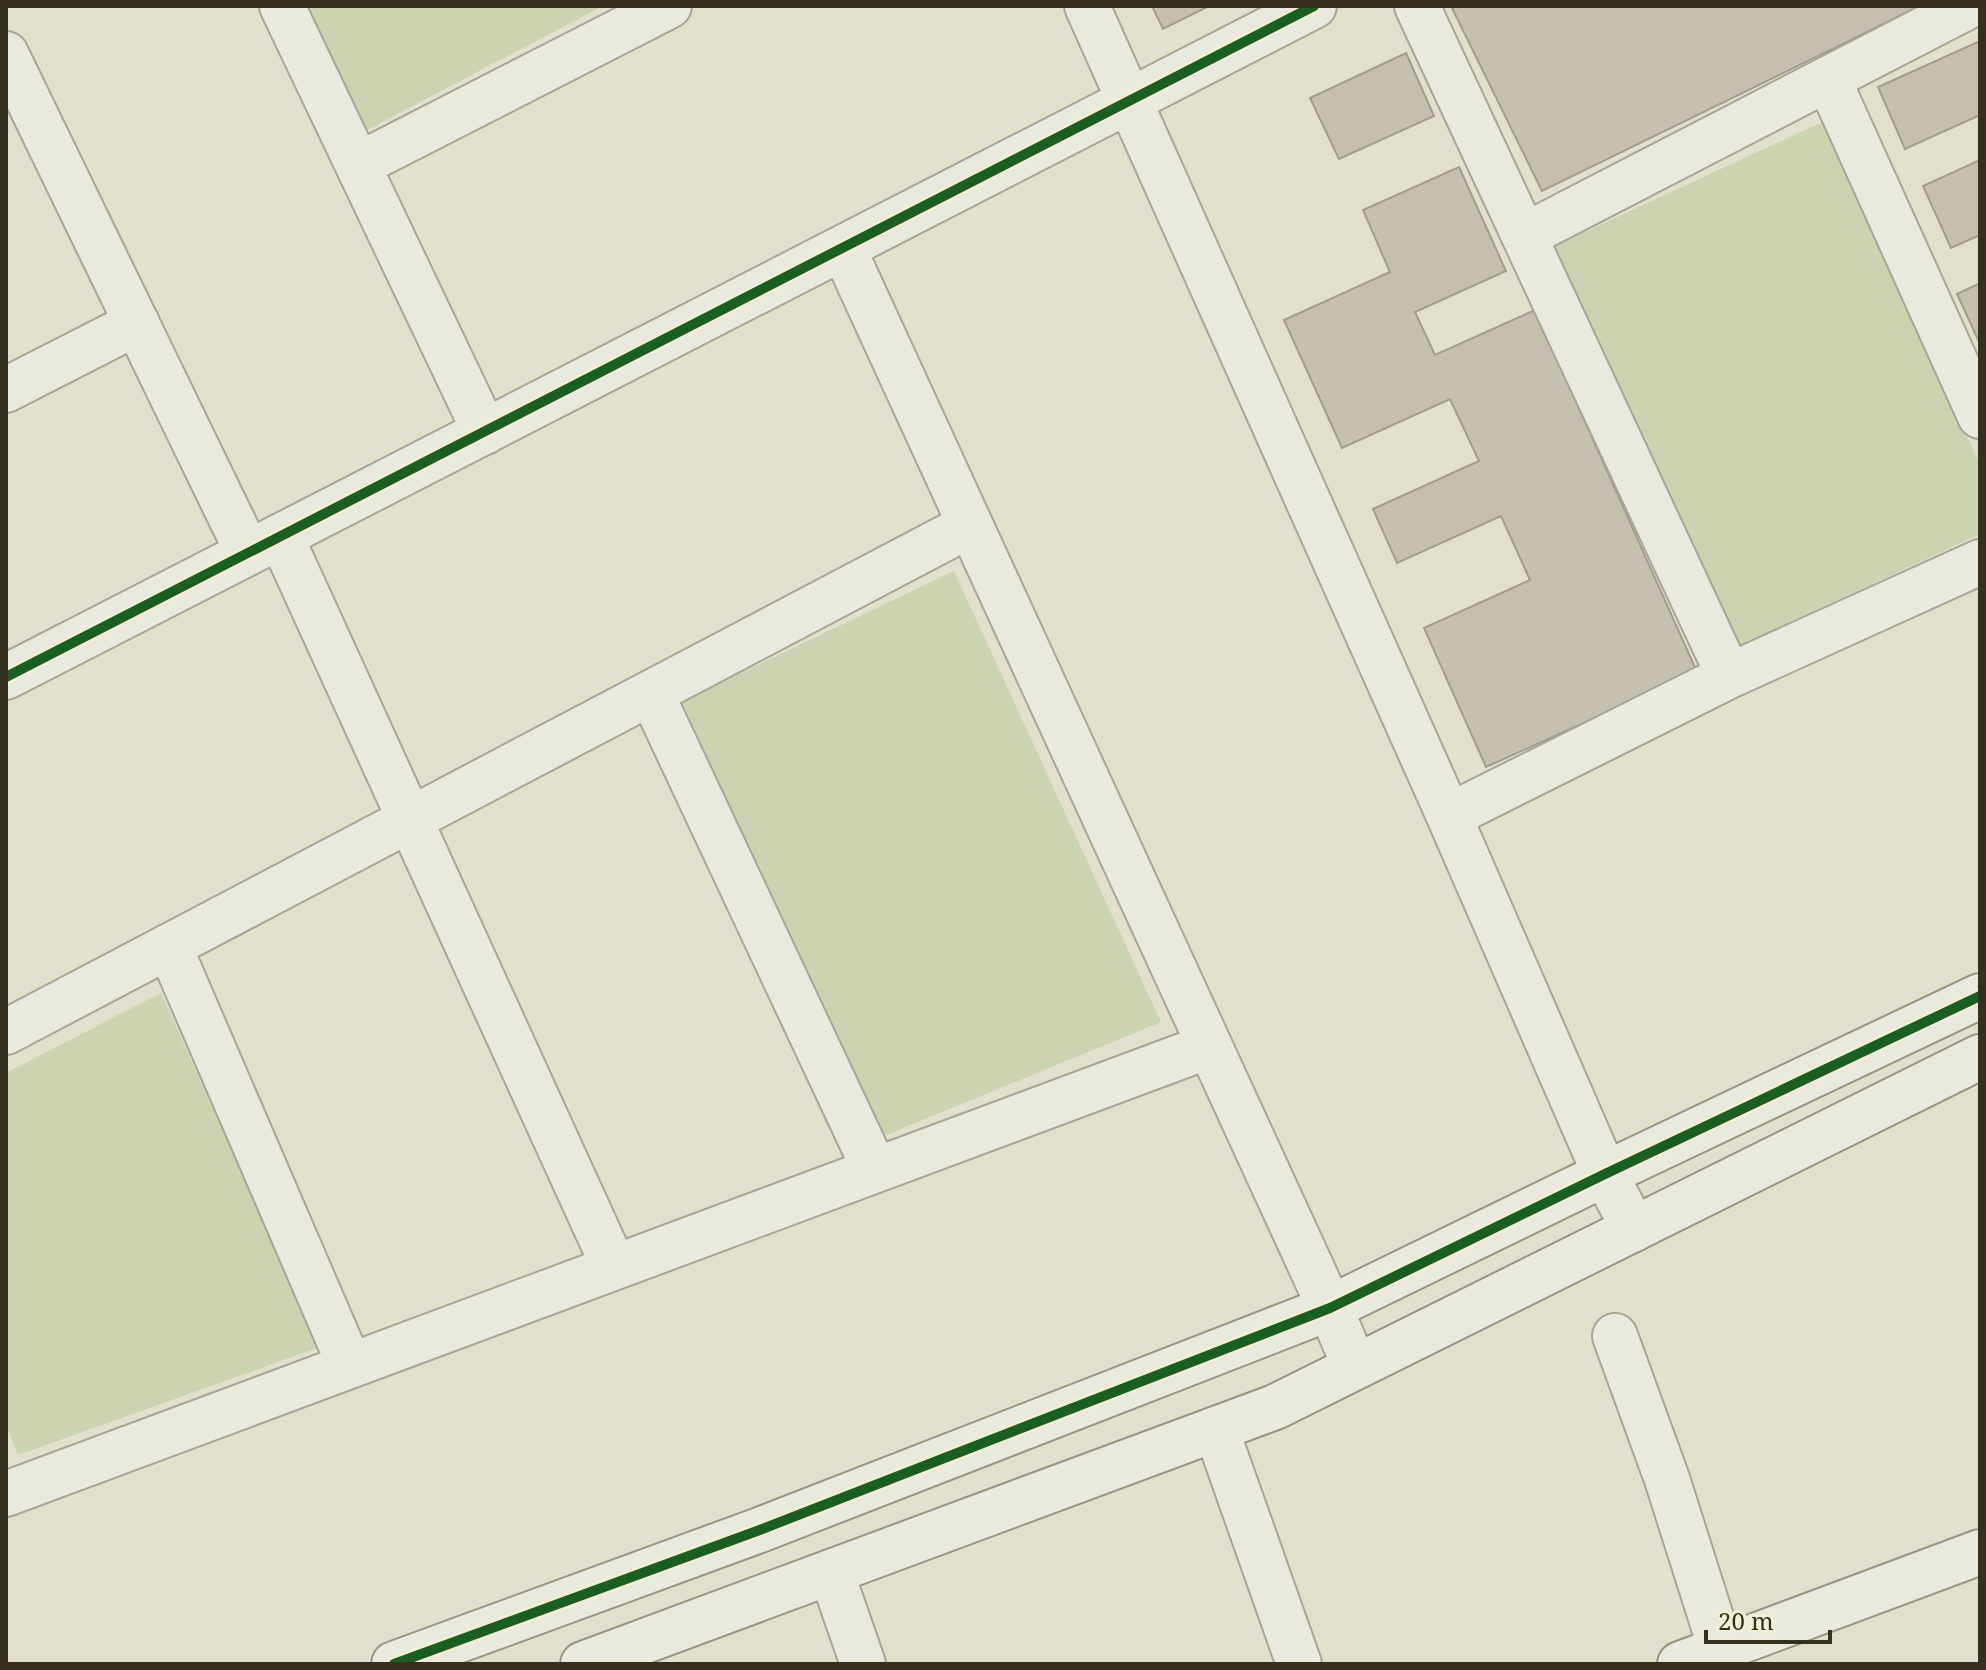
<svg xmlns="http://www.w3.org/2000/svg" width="1986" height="1670" viewBox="0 0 1986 1670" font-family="'Noto Serif',serif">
<rect width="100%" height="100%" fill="#e2e0cd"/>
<path fill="#cbd3b1" d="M303,6H603L365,131Z
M1822,122L1980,464V534L1739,646L1555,246Z
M954,571L1161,1022L879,1138L682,701Z
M161,993L320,1347L18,1455L6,1425V1073Z"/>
<path fill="#c5c0ae" stroke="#a29c8d" stroke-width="2" d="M1152,6H1209L1163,29Z
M1451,6H1915L1916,8L1542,191Z
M1980,41V115L1905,149L1878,87Z
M1406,53L1434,116L1339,159L1310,98Z
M1980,160V235L1951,248L1923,186Z
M1459,167L1506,271L1415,312L1435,355L1535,310L1697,672L1486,767L1424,628L1530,580L1501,516L1397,563L1373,509L1479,461L1450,399L1342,448L1284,320L1390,272L1363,210Z
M1980,283V344L1957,294Z"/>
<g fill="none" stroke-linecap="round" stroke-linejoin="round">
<g stroke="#a7a597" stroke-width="48">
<path id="street" d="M282,6L485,432
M1087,6L1449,816L1605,1174L1634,1229
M1417,6L1729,676
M6,54L248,553
M1828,79L1980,416
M358,165L669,6
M1524,236L1969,6
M843,248L1330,1308L1355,1367
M6,390L137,323
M281,537L614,1267
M6,677L1314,6
M651,693L875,1170
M1449,816L1729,676L1980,562
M169,946L350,1366
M6,1032L970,525
M1615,1336L1667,1479L1721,1649
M1216,1429L1299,1664
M6,1494L1209,1046
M831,1572L863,1664"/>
</g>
<g stroke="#979486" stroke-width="48">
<path id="secondary" d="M394,1664L757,1531L1330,1308L1605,1174L1980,996
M583,1664L1275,1407L1980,1057
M1680,1664L1980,1552"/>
</g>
<use href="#street" stroke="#eae9df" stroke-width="44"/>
<use href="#secondary" stroke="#eae9df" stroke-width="44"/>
<g stroke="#f2f0d4" stroke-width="15">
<path id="cycleway" d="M6,677L1314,6
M394,1664L757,1531L1330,1308L1605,1174L1980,996"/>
</g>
<use href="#cycleway" stroke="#1b5e20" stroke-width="10"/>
</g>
<rect width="1986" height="1670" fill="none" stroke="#352f1f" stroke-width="16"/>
<path d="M1706 1630v12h124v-12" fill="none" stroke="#352f1f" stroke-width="4"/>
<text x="1718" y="1630" font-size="24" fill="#352f1f" stroke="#f2f0d4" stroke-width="6" paint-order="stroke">20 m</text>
</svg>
